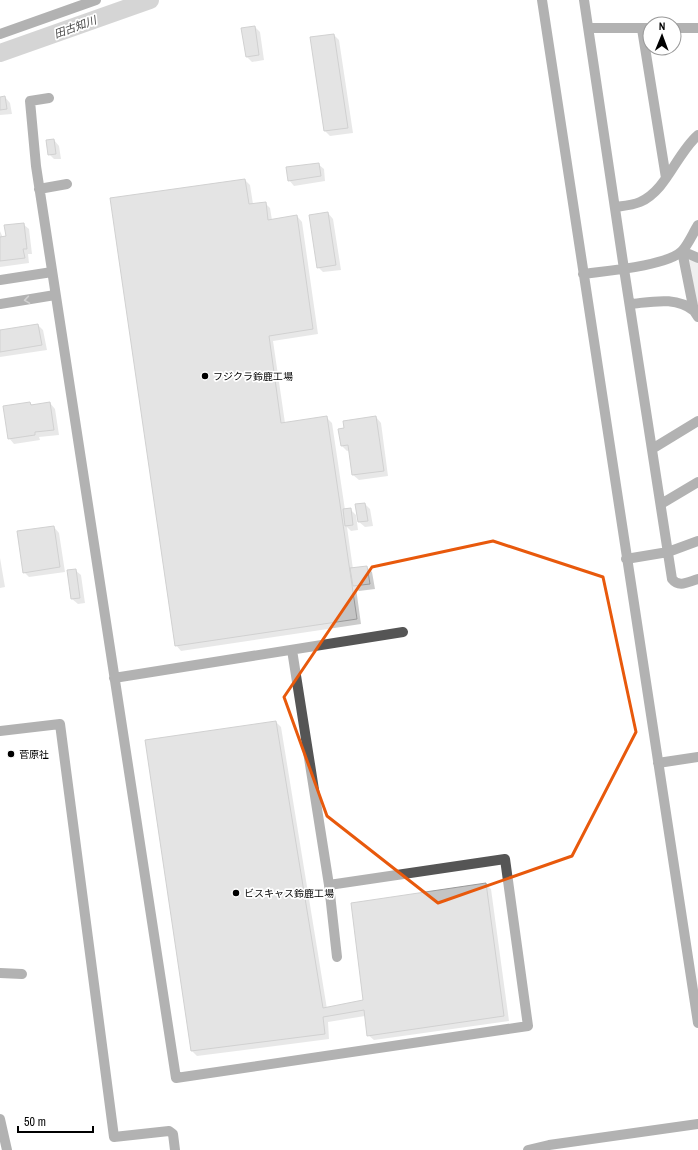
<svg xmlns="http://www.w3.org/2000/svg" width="698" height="1150" viewBox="0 0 698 1150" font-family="'Archivo Narrow','Noto Sans JP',sans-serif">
<rect width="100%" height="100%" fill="#fff"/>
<path fill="#dcdcdc" d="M691,259L698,261V309L688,261Z"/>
<path fill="#0003" d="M255,27L260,32L264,60L252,62L246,56Z
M334,35L339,40L353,133L330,136L325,131Z
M5,97L10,103L12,114L0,115V98Z
M54,140L59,146L61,159H54L49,154Z
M318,164L324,169L325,181L294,186L289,180Z
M245,180L250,185L253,204L265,203L270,208L272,220L297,216L302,222L318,334L273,341L285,423L326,417L332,423L345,510L350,509L356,515L358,530L351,531L347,527L353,569L367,567L372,572L375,589L359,591L356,588L361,624L181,651L176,645L111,199Z
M328,213L333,219L341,270L323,272L318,267Z
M23,224L29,229L32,254H28L29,263L0,267V231L3,238L7,237Z
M38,325L43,330L47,350L0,357V331Z
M30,403L33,406L50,403L55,409L59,435L39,437L40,440L14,444L9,438Z
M376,417L381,423L388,476L359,480L353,475L350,450L347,451L342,446Z
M365,504L370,509L373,526L365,527L359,522L357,505Z
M54,527L59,533L65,572L29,577L24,572Z
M0,558L5,587L0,588Z
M75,570L81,575L85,603L78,604L72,599L68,571Z
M276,722L281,727L327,1009L364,1001L485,884L491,889L509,1021L374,1040L368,1035L365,1016L328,1022L329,1039L197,1056L192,1051L146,740Z"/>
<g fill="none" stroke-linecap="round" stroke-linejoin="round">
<path stroke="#a3a3a3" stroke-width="18" d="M0,53L150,0"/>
</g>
<path fill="#c4c4c4" stroke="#999" d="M255,26L259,55L246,57L241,28Z
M334,34L348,128L324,131L310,37Z
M5,96L7,109L0,110V97Z
M54,139L56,154L48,155L46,140Z
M319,163L321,176L288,181L286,167Z
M245,179L249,204L266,202L268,220L297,215L313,329L269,336L281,423L327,416L357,619L175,646L110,198Z
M328,212L336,265L317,268L309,215Z
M24,223L27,249H23L25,258L0,261V237L6,236L4,225Z
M38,324L42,345L0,352V330Z
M30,402L31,405L50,402L54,430L35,432V435L8,439L3,406Z
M376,416L384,471L352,475L348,445L341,446L338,429L344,428L343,421Z
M365,503L368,521L358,522L355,504Z
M351,508L353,525L345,526L343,509Z
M54,526L60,567L23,573L17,531Z
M367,566L370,584L353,586L350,568Z
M76,569L80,598L71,599L67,570Z
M276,721L323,1008L363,1000L351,903L486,883L504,1016L367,1036L364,1010L323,1017L325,1034L191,1051L145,740Z"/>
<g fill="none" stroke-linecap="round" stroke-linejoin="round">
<path stroke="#555" stroke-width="10" d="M542,0L698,1023
M584,0L624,269L672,579C679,588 688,582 698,579
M589,28H650
M674,28H698
M642,29L666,178
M0,34L96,0
M49,98L30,101L36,166L176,1078L528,1026L505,859L329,885
M39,189L67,184
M616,207C623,206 633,205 640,202C667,190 676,154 698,135
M682,251L694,311L698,317
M682,251L698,258
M583,274C605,271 667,266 682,251C688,245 693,233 698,225
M0,280L52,272
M0,304L55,295
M630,304C652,302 676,296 694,311
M652,449L698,421
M661,504L698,482
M626,559L668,552L698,541
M292,650L329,885L337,957
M114,678L403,632
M0,731L60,724L114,1137L169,1131L173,1134L175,1150
M658,763L698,757
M0,973L22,974
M0,1119L7,1150
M528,1150L549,1145L698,1124"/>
</g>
<defs><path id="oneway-chevron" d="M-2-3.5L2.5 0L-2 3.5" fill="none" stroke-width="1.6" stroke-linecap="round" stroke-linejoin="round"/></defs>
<use stroke="#999" href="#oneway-chevron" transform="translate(27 300) rotate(171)"/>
<path d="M0 0H698V1150H0ZM493,541L603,577L636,732L572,856L438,903L327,816L284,697L372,567Z" fill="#fff" fill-opacity=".55" fill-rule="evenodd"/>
<path fill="none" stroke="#e8590c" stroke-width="3" stroke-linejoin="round" d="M493,541L603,577L636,732L572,856L438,903L327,816L284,697L372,567Z"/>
<g fill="#000" stroke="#fff" stroke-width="1.5">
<circle cx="205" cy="376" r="4"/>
<circle cx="11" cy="754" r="4"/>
<circle cx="236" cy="893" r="4"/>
</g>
<g text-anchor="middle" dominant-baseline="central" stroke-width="3.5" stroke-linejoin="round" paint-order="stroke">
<g font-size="10" fill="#000" stroke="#fff" text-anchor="start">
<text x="213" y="376">フジクラ鈴鹿工場</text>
<text x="19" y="754">菅原社</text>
<text x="244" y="893">ビスキャス鈴鹿工場</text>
</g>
<g font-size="11" font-style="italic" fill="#444" stroke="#fff">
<text transform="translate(75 27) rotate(-20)">田古知川</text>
</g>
</g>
<g transform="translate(662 36) rotate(1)"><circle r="19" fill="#ffffff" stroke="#999999"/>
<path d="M0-3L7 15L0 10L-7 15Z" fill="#000000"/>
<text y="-6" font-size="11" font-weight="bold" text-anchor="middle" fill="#000000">N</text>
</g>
<path d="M18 1126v6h75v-6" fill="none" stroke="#000000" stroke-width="2"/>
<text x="24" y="1126" font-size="12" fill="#000000" stroke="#ffffff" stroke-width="3" paint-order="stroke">50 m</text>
</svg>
